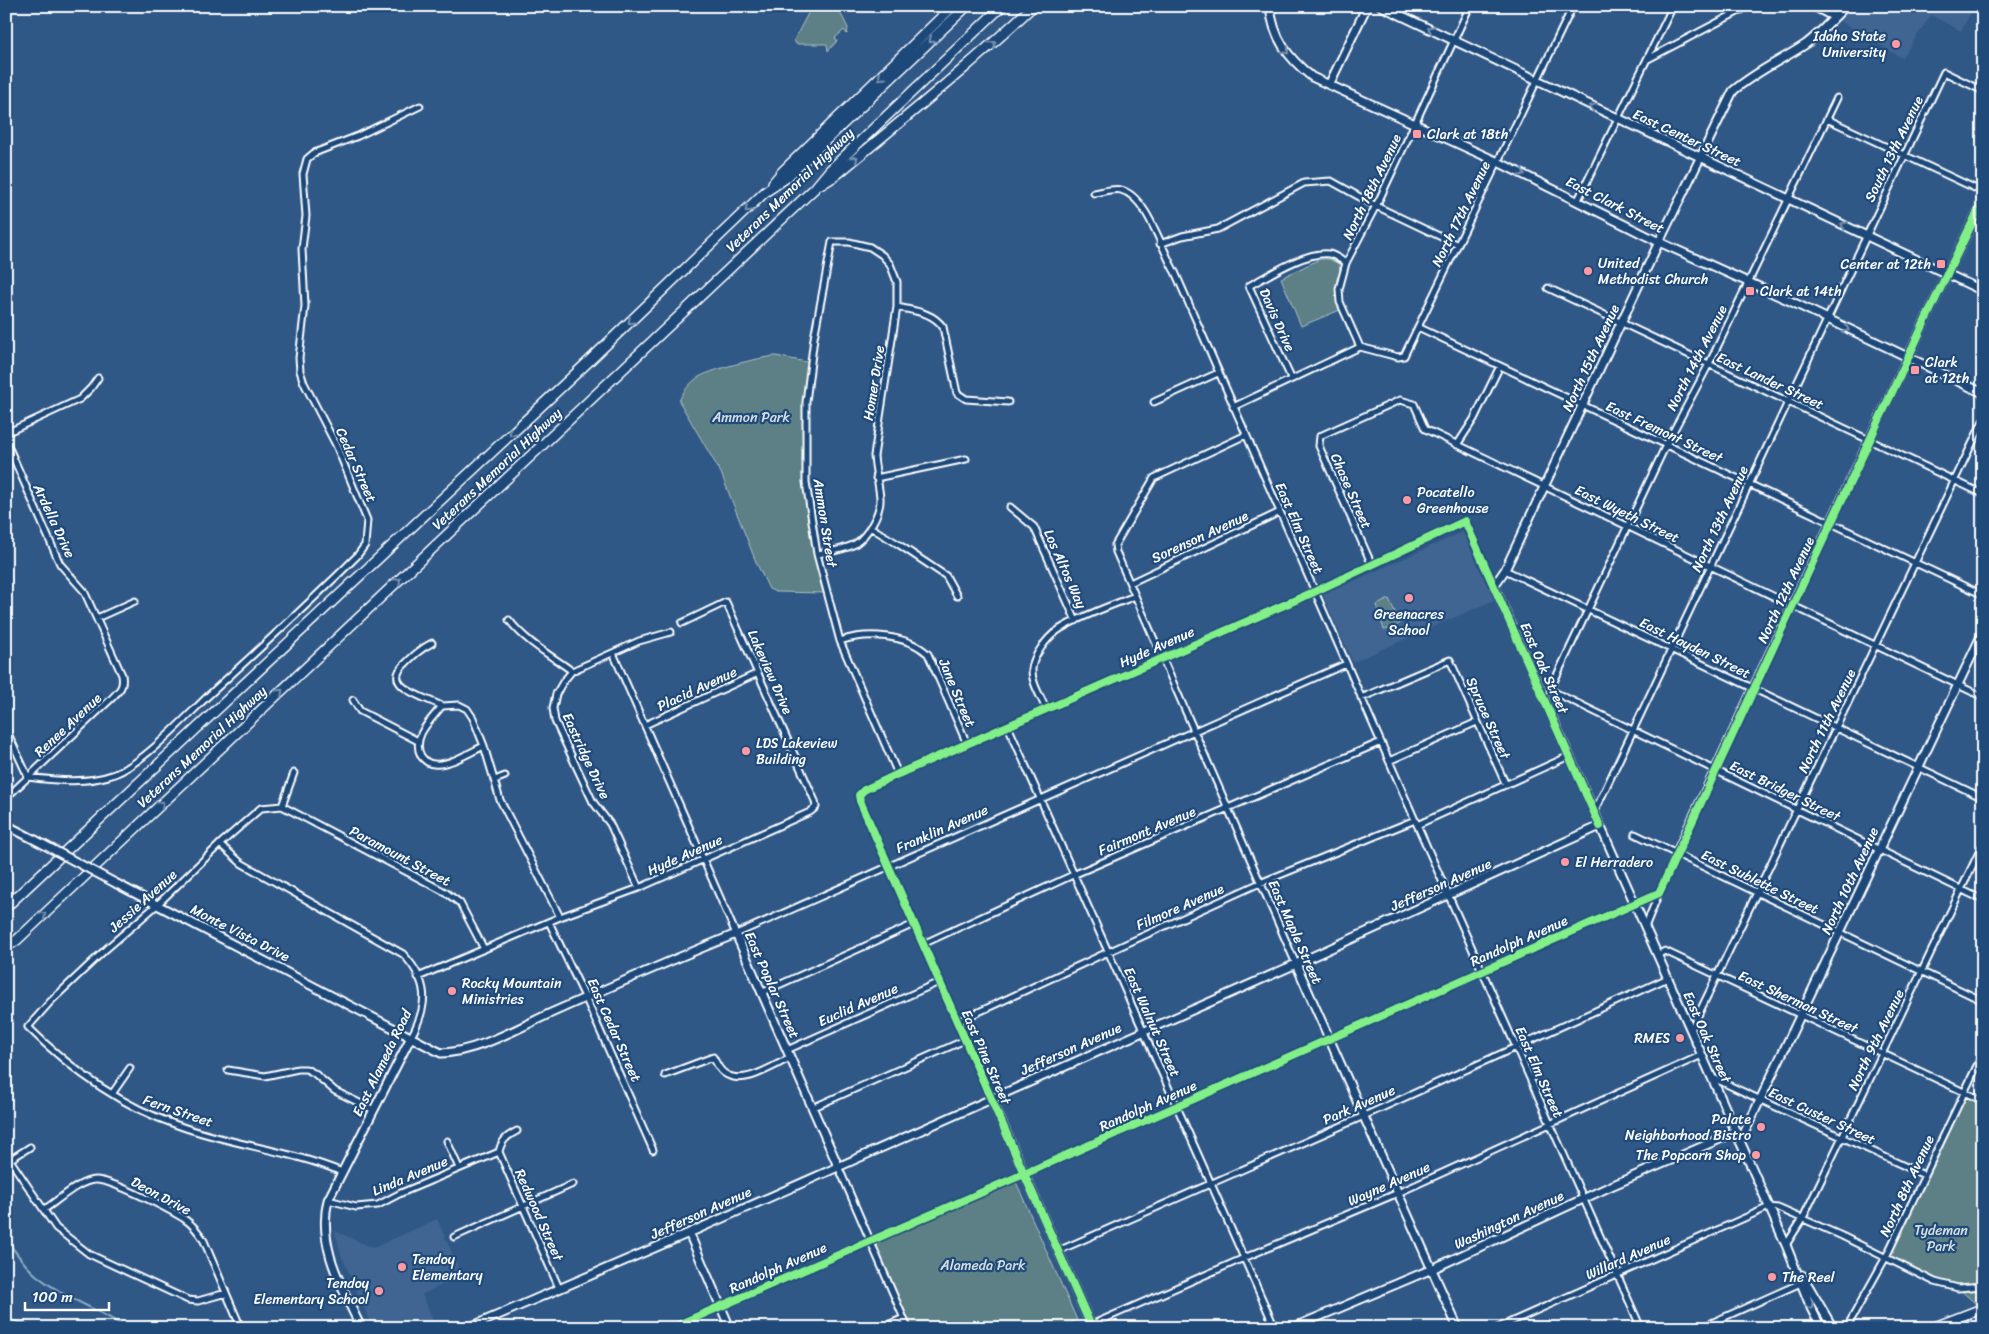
<svg xmlns="http://www.w3.org/2000/svg" width="1989" height="1334" viewBox="0 0 1989 1334" font-family="Sriracha,sans-serif">
<rect width="100%" height="100%" fill="#305887"/>
<filter id="ink" filterUnits="userSpaceOnUse"><feTurbulence type="fractalNoise" baseFrequency=".02" numOctaves="2"/><feDisplacementMap in="SourceGraphic" scale="10" xChannelSelector="R" yChannelSelector="G"/><feConvolveMatrix kernelMatrix="1 2 1 2 8 2 1 2 1" color-interpolation-filters="sRGB"/></filter>
<g filter="url(#ink)">
<path fill="#406592" d="M1815,6H1974L1961,31L1931,15L1902,58Z
M1463,532L1494,600L1353,662L1323,595Z
M437,1219L462,1276L422,1294L436,1328H373L342,1257L335,1231L373,1248Z"/>
<path fill="#5c8085" stroke="#aec0c2" d="M812,6H837L848,28L847,34L844,30L835,38L837,41L828,51L827,44H796L794,40Z
M1320,259H1329L1339,264L1340,273L1337,278L1336,288L1340,310L1301,326L1281,278Z
M776,356L811,363L806,402V482L826,593L776,592L769,589L756,562L721,473L679,401C683,392 688,385 696,379C707,370 761,357 776,356Z
M1389,599L1400,623L1395,627L1384,630L1377,605Z
M1963,1092L1983,1101V1271L1982,1286L1976,1304L1958,1288L1947,1286L1886,1257Z
M1016,1182L1077,1320L1060,1328H912L875,1242Z"/>
<g fill="none" stroke-linecap="round" stroke-linejoin="round">
<path stroke="#8eafc4" stroke-width="2" d="M6,1239C15,1251 24,1265 36,1275C63,1297 97,1309 127,1328"/>
<g stroke="#fff" stroke-width="9">
<path id="street" d="M1648,59L1749,6
M1827,119L1983,192
M1094,193C1102,192 1113,188 1121,190C1147,196 1162,251 1175,272L1415,820L1641,1328
M1578,200L1673,6
M1160,244L1182,236L1218,229L1304,183L1331,181L1376,206L1458,245
M1548,288L1983,494
M897,307C915,311 932,312 943,327L957,393L966,399L1008,402
M1418,327L1983,595
M1360,347L1340,302L1339,289L1346,263L1380,198L1470,6
M1291,378L1249,286C1269,275 1306,251 1329,254C1335,255 1341,260 1346,263
M1154,402L1218,373
M1233,407L1360,347L1398,357L1404,356L1573,6
M6,433L80,399L91,388L98,378
M1246,435L1154,478L1115,545L1116,552L1296,964
M6,441L60,564L84,591L122,675C124,687 120,690 111,699L6,798
M1457,445L1474,419L1500,366
M876,478L966,459
M1010,507L1034,527L1076,621
M870,527L898,544L946,576L957,596
M817,554C829,552 844,550 855,544C867,536 881,513 880,498C879,485 875,470 874,456L897,307V282L890,264L882,255L870,247L849,242H832L814,338L806,402V482L817,554L840,641L898,774
M1372,565L1319,446L1320,436L1400,400L1414,404L1425,429L1983,697
M1505,570L1983,798
M1130,583L1280,512
M97,618L135,601
M509,620C526,642 550,655 572,671
M840,641C867,632 906,634 928,654L967,744
M432,643C420,649 413,656 404,665C381,687 427,698 442,706C431,720 411,737 421,756C424,760 429,764 434,764C449,766 470,752 484,746
M613,653L736,934L1346,664
M1550,690L1666,445L1709,364L1837,98
M1550,690L1983,900
M1361,698L1450,660L1506,785
M353,700L360,711L418,741
M442,706L459,705L467,709L473,718L484,746L500,800L560,917
M1046,709C1041,697 1031,682 1032,669C1033,656 1047,638 1057,631C1075,618 1113,605 1135,596
M645,725L758,673
M1008,726L1275,1328
M6,729L28,777C58,781 87,784 115,774C144,762 184,719 208,696C258,650 309,604 357,556L365,545L367,520L336,445L304,383L300,371L299,358L305,306L302,249L306,216L303,174L307,159L314,153L358,136L420,106
M1389,761L1477,722
M495,780L505,776
M282,806L261,808L220,844L158,904L106,949L51,1001L28,1027C71,1070 119,1105 177,1125C231,1145 289,1150 342,1172
M282,806L445,892L460,903L484,949
M282,806L294,773
M1594,813L1944,72L1983,91
M1417,825L1569,756
M1635,834L1983,1001
M220,844L241,863L403,954C429,982 429,1004 411,1037
M639,888L610,824L593,802L555,721L553,708L556,694L563,682L572,671L639,641L671,632
M549,922L586,999L653,1150
M1645,927L1659,893
M923,944L1073,875L1381,742
M1657,955L1665,951L1983,1101
M418,977L560,917L639,888L810,812L816,807L815,801L726,602L682,623
M761,993L914,924
M957,1022L1108,952L1260,883L1415,820
M1691,1030L1983,421
M787,1050L939,982
M228,1070L265,1076L298,1069H306L314,1073L335,1091L374,1110
M665,1075L713,1057C716,1062 719,1070 724,1073C743,1087 772,1066 790,1058
M1711,1077L1924,1175
M112,1094L130,1068
M991,1098L860,801L859,795L864,790L898,774L1314,592L1465,521L1494,586
M812,1108L965,1040
M447,1141L459,1168
M499,1152L559,1288
M499,1152C501,1141 507,1136 517,1131
M6,1154L56,1228L89,1254L188,1300L198,1301L226,1293
M11,1159L30,1147
M838,1166L908,1328
M328,1200L356,1207L378,1205L401,1193L499,1152
M45,1209C57,1201 80,1180 95,1180C111,1179 168,1209 183,1218C192,1224 199,1232 204,1241L241,1328
M454,1237L573,1184
M1786,1245L1803,1218L1983,844
M1058,1251L1364,1116L1668,978
M1983,1289V1271
M1847,1327L1886,1257L1983,1053
M671,1328L1024,1174L1659,893L1676,854
M881,1328L904,1318
M1084,1328L1244,1258L1398,1193L1702,1055
M1497,1328L1769,1207L1778,1208L1842,1236L1935,1282L1958,1288L1982,1286
M1700,1328L1803,1282"/>
</g>
<g stroke="#fff" stroke-width="11">
<path id="secondary" d="M1270,6C1273,38 1288,58 1312,77L1498,162L1659,242L1788,300L1983,393
M1381,6L1983,291
M1813,6L1834,17
M1329,85L1367,6
M6,825L37,841
M1676,854L1947,274L1983,201
M117,884L441,1053C477,1052 518,1028 551,1013C612,986 673,959 736,934L838,1166
M1296,964L1458,1328
M991,1098L1092,1328
M1740,1142L1983,632
M689,1233L730,1328
M1802,1275L1833,1328
M361,1328C342,1287 317,1246 328,1200L411,1037
M468,1328L689,1233L1296,964L1600,826
M1292,1328L1432,1269L1611,1186L1736,1132
M1821,1328L1811,1308L1786,1245L1494,586L1505,570L1659,242L1733,91C1755,72 1782,60 1806,44C1821,33 1832,19 1846,6"/>
</g>
<g stroke="#fff" stroke-width="11">
<path id="primary" d="M6,1324L24,1328
M1931,1328L1983,1308
M1960,1328L1983,1319"/>
</g>
<g stroke="#fff" stroke-width="12">
<path id="highway" d="M773,183L783,171L953,6
M822,184L835,176C902,120 970,66 1033,6
M6,907L587,363L765,192L787,177L967,6
M6,947L17,940L815,188L830,170L1002,6"/>
</g>
<use href="#street" stroke="#1f4a7a" stroke-width="5"/>
<use href="#secondary" stroke="#1f4a7a" stroke-width="7"/>
<use href="#primary" stroke="#1f4a7a" stroke-width="8"/>
<use href="#highway" stroke="#1f4a7a" stroke-width="9"/>
<g stroke="#fff" stroke-width="11" stroke-linecap="butt">
<path id="secondary-bridge" d="M37,841L117,884"/>
</g>
<use href="#secondary-bridge" stroke="#1f4a7a" stroke-width="7"/>
<g stroke="#1f4a7a" stroke-width="11">
<path id="cycleway" d="M671,1328L1024,1174L1659,893L1947,274L1983,201
M1092,1328L860,801L859,795L864,790L898,774L1314,592L1465,521L1600,826"/>
</g>
<use href="#cycleway" stroke="#82f089" stroke-width="8"/>
</g>
<defs><path id="oneway-chevron" d="M-2-3.5L2.5 0L-2 3.5" fill="none" stroke-width="1.6" stroke-linecap="round" stroke-linejoin="round" transform="scale(1.25)"/></defs>
<g stroke="#7992af">
<use href="#oneway-chevron" transform="translate(1431 29) rotate(-155)"/>
<use href="#oneway-chevron" transform="translate(932 40) rotate(137)"/>
<use href="#oneway-chevron" transform="translate(993 44) rotate(-41)"/>
<use href="#oneway-chevron" transform="translate(1286 51) rotate(52)"/>
<use href="#oneway-chevron" transform="translate(881 77) rotate(136)"/>
<use href="#oneway-chevron" transform="translate(1593 107) rotate(-155)"/>
<use href="#oneway-chevron" transform="translate(855 159) rotate(-40)"/>
<use href="#oneway-chevron" transform="translate(1522 173) rotate(26)"/>
<use href="#oneway-chevron" transform="translate(748 209) rotate(136)"/>
<use href="#oneway-chevron" transform="translate(1844 225) rotate(-155)"/>
<use href="#oneway-chevron" transform="translate(631 321) rotate(136)"/>
<use href="#oneway-chevron" transform="translate(1846 329) rotate(25)"/>
<use href="#oneway-chevron" transform="translate(512 433) rotate(137)"/>
<use href="#oneway-chevron" transform="translate(398 581) rotate(-43)"/>
<use href="#oneway-chevron" transform="translate(280 692) rotate(-43)"/>
<use href="#oneway-chevron" transform="translate(161 804) rotate(-43)"/>
<use href="#oneway-chevron" transform="translate(43 915) rotate(-43)"/>
<use href="#oneway-chevron" transform="translate(1810 1306) rotate(66)"/>
</g>
</g>
<g fill="#ff9aa2" stroke="#1f4a7a" stroke-width="2">
<circle cx="1896" cy="44" r="5"/>
<rect x="1412" y="129" width="10" height="10" rx="2.5"/>
<rect x="1936" y="259" width="10" height="10" rx="2.5"/>
<circle cx="1588" cy="271" r="5"/>
<rect x="1745" y="286" width="10" height="10" rx="2.5"/>
<rect x="1910" y="365" width="10" height="10" rx="2.5"/>
<circle cx="1407" cy="500" r="5"/>
<circle cx="1409" cy="598" r="5"/>
<circle cx="746" cy="751" r="5"/>
<circle cx="1565" cy="862" r="5"/>
<circle cx="452" cy="991" r="5"/>
<circle cx="1680" cy="1038" r="5"/>
<circle cx="1761" cy="1127" r="5"/>
<circle cx="1756" cy="1155" r="5"/>
<circle cx="402" cy="1267" r="5"/>
<circle cx="1772" cy="1277" r="5"/>
<circle cx="379" cy="1291" r="5"/>
</g>
<g text-anchor="middle" dominant-baseline="central" stroke-width="4.5" stroke-linejoin="round" paint-order="stroke">
<g font-size="14" fill="#fff" stroke="#1f4a7a" text-anchor="start">
<text x="1886" y="36" text-anchor="end">Idaho State<tspan x="1886" dy="16">University</tspan></text>
<text x="1427" y="134">Clark at 18th</text>
<text x="1598" y="263">United<tspan x="1598" dy="16">Methodist Church</tspan></text>
<text x="1931" y="264" text-anchor="end">Center at 12th</text>
<text x="1760" y="291">Clark at 14th</text>
<text x="1925" y="362">Clark<tspan x="1925" dy="16">at 12th</tspan></text>
<text x="1417" y="492">Pocatello<tspan x="1417" dy="16">Greenhouse</tspan></text>
<text x="1409" y="614" text-anchor="middle">Greenacres<tspan x="1409" dy="16">School</tspan></text>
<text x="756" y="743">LDS Lakeview<tspan x="756" dy="16">Building</tspan></text>
<text x="1575" y="862">El Herradero</text>
<text x="462" y="983">Rocky Mountain<tspan x="462" dy="16">Ministries</tspan></text>
<text x="1670" y="1038" text-anchor="end">RMES</text>
<text x="1751" y="1119" text-anchor="end">Palate<tspan x="1751" dy="16">Neighborhood Bistro</tspan></text>
<text x="1746" y="1155" text-anchor="end">The Popcorn Shop</text>
<text x="412" y="1259">Tendoy<tspan x="412" dy="16">Elementary</tspan></text>
<text x="1782" y="1277">The Reel</text>
<text x="369" y="1283" text-anchor="end">Tendoy<tspan x="369" dy="16">Elementary School</tspan></text>
</g>
<g font-size="14" fill="#fff" stroke="#1f4a7a">
<text transform="translate(1687 138) rotate(25)">East Center Street</text>
<text transform="translate(1894 149) rotate(-64)">South 13th Avenue</text>
<text transform="translate(1372 187) rotate(-64)">North 18th Avenue</text>
<text transform="translate(790 190) rotate(-44)">Veterans Memorial Highway</text>
<text transform="translate(1615 205) rotate(27)">East Clark Street</text>
<text transform="translate(1461 214) rotate(-64)">North 17th Avenue</text>
<text transform="translate(1277 320) rotate(66)">Davis Drive</text>
<text transform="translate(1591 358) rotate(-65)">North 15th Avenue</text>
<text transform="translate(1697 358) rotate(-63)">North 14th Avenue</text>
<text transform="translate(1770 381) rotate(25)">East Lander Street</text>
<text transform="translate(874 383) rotate(-81)">Homer Drive</text>
<text transform="translate(1664 432) rotate(25)">East Fremont Street</text>
<text transform="translate(356 465) rotate(66)">Cedar Street</text>
<text transform="translate(497 469) rotate(-43)">Veterans Memorial Highway</text>
<text transform="translate(1351 491) rotate(66)">Chase Street</text>
<text transform="translate(1627 514) rotate(26)">East Wyeth Street</text>
<text transform="translate(1720 519) rotate(-65)">North 13th Avenue</text>
<text transform="translate(54 521) rotate(65)">Ardella Drive</text>
<text transform="translate(825 523) rotate(81)">Ammon Street</text>
<text transform="translate(1299 528) rotate(66)">East Elm Street</text>
<text transform="translate(1200 537) rotate(-25)">Sorenson Avenue</text>
<text transform="translate(1065 569) rotate(66)">Los Altos Way</text>
<text transform="translate(1786 590) rotate(-65)">North 12th Avenue</text>
<text transform="translate(1157 647) rotate(-24)">Hyde Avenue</text>
<text transform="translate(1695 648) rotate(26)">East Hayden Street</text>
<text transform="translate(1544 668) rotate(66)">East Oak Street</text>
<text transform="translate(770 672) rotate(66)">Lakeview Drive</text>
<text transform="translate(697 689) rotate(-25)">Placid Avenue</text>
<text transform="translate(957 693) rotate(67)">Jane Street</text>
<text transform="translate(1488 718) rotate(66)">Spruce Street</text>
<text transform="translate(1827 721) rotate(-64)">North 11th Avenue</text>
<text transform="translate(68 725) rotate(-43)">Renee Avenue</text>
<text transform="translate(202 747) rotate(-43)">Veterans Memorial Highway</text>
<text transform="translate(586 756) rotate(65)">Eastridge Drive</text>
<text transform="translate(1785 791) rotate(26)">East Bridger Street</text>
<text transform="translate(942 829) rotate(-24)">Franklin Avenue</text>
<text transform="translate(1147 831) rotate(-23)">Fairmont Avenue</text>
<text transform="translate(685 855) rotate(-24)">Hyde Avenue</text>
<text transform="translate(400 856) rotate(28)">Paramount Street</text>
<text transform="translate(1850 881) rotate(-65)">North 10th Avenue</text>
<text transform="translate(1760 882) rotate(26)">East Sublette Street</text>
<text transform="translate(1441 885) rotate(-24)">Jefferson Avenue</text>
<text transform="translate(143 901) rotate(-42)">Jessie Avenue</text>
<text transform="translate(1180 907) rotate(-24)">Filmore Avenue</text>
<text transform="translate(1295 932) rotate(66)">East Maple Street</text>
<text transform="translate(240 933) rotate(27)">Monte Vista Drive</text>
<text transform="translate(1519 941) rotate(-24)">Randolph Avenue</text>
<text transform="translate(772 985) rotate(66)">East Poplar Street</text>
<text transform="translate(1798 1002) rotate(25)">East Sherman Street</text>
<text transform="translate(858 1005) rotate(-24)">Euclid Avenue</text>
<text transform="translate(1152 1022) rotate(66)">East Walnut Street</text>
<text transform="translate(614 1030) rotate(66)">East Cedar Street</text>
<text transform="translate(1707 1037) rotate(66)">East Oak Street</text>
<text transform="translate(1876 1040) rotate(-64)">North 9th Avenue</text>
<text transform="translate(1071 1049) rotate(-24)">Jefferson Avenue</text>
<text transform="translate(986 1057) rotate(66)">East Pine Street</text>
<text transform="translate(382 1063) rotate(-64)">East Alameda Road</text>
<text transform="translate(1539 1072) rotate(66)">East Elm Street</text>
<text transform="translate(1359 1105) rotate(-24)">Park Avenue</text>
<text transform="translate(1148 1106) rotate(-24)">Randolph Avenue</text>
<text transform="translate(178 1111) rotate(19)">Fern Street</text>
<text transform="translate(1822 1116) rotate(25)">East Custer Street</text>
<text transform="translate(410 1176) rotate(-23)">Linda Avenue</text>
<text transform="translate(1389 1184) rotate(-24)">Wayne Avenue</text>
<text transform="translate(1907 1186) rotate(-65)">North 8th Avenue</text>
<text transform="translate(161 1196) rotate(28)">Deon Drive</text>
<text transform="translate(701 1213) rotate(-24)">Jefferson Avenue</text>
<text transform="translate(539 1215) rotate(66)">Redwood Street</text>
<text transform="translate(1509 1220) rotate(-25)">Washington Avenue</text>
<text transform="translate(1628 1257) rotate(-24)">Willard Avenue</text>
<text transform="translate(778 1268) rotate(-24)">Randolph Avenue</text>
</g>
<g font-size="14" fill="#d6dfe0" stroke="#1f4a7a">
<text x="751" y="417">Ammon Park</text>
<text x="1941" y="1230">Tydeman<tspan x="1941" dy="16">Park</tspan></text>
<text x="983" y="1265">Alameda Park</text>
</g>
</g>
<rect width="1989" height="1334" fill="none" stroke="#1f4a7a" stroke-width="25"/>
<rect x="12" y="12" width="1964" height="1309" fill="none" stroke="#fff" stroke-width="2" filter="url(#ink)"/>
<path d="M25 1302v8h84v-8" fill="none" stroke="#ffffff" stroke-width="2.5"/>
<text x="32" y="1302" font-size="15" fill="#ffffff" stroke="#1f4a7a" stroke-width="4" paint-order="stroke">100 m</text>
</svg>
